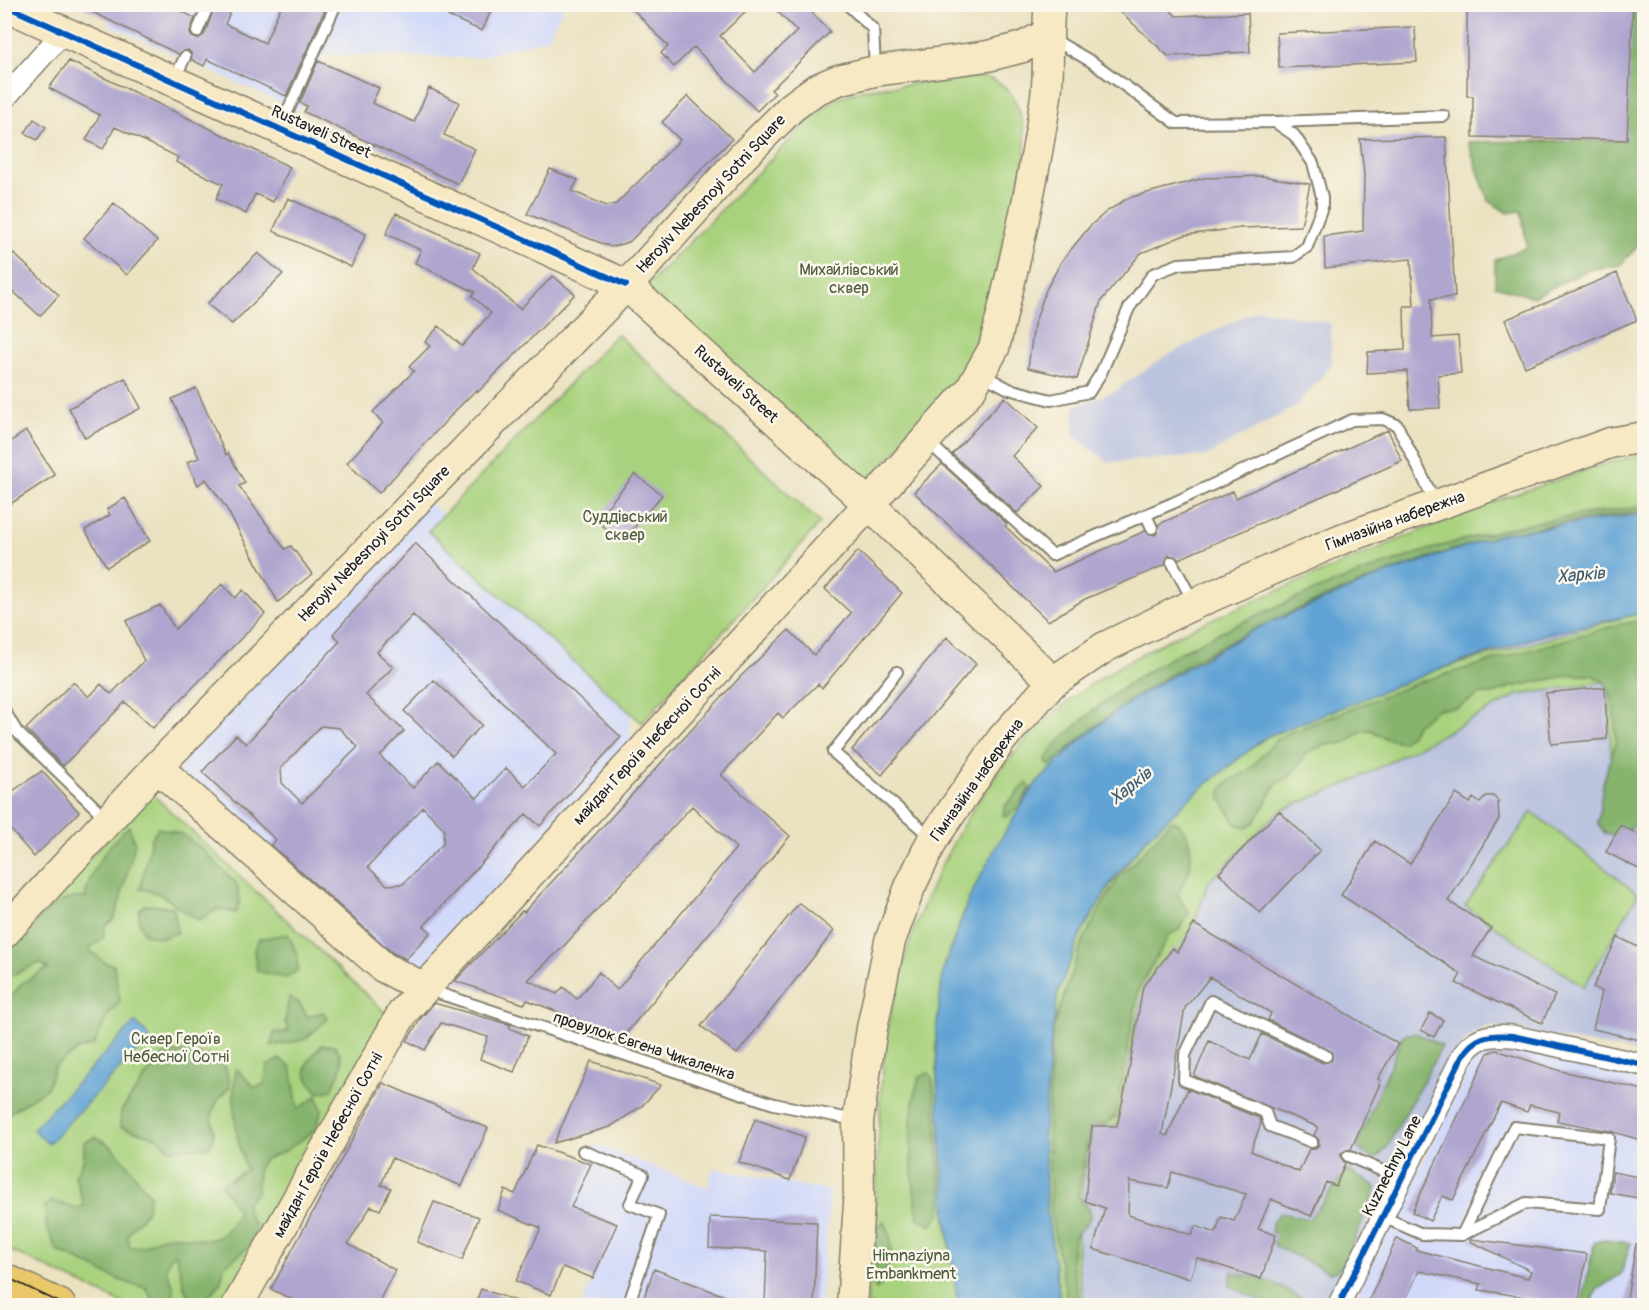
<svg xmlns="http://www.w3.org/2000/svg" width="1649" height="1310" viewBox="0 0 1649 1310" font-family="Pangolin,sans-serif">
<rect width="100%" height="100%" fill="#fbf7ec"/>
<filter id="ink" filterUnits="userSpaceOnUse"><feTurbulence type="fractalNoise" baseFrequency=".0167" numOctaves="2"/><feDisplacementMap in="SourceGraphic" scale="12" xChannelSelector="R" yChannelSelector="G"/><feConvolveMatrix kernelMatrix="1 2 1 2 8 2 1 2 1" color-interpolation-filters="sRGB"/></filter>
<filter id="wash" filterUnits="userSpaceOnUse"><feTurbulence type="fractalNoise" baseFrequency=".008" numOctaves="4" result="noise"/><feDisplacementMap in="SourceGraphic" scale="24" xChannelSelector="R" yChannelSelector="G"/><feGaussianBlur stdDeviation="1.35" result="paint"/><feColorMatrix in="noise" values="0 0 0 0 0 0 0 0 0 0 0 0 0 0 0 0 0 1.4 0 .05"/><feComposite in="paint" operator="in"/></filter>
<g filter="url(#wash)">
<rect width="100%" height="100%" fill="#ebe2c1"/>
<path fill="#d1d9f9" d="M116,4L564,5L548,38L476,58L324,54L298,110L108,24Z
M429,502L631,693L630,752L427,970L393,967L181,780L180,762Z
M1483,1040L1644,1078V1305L1350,1306Z
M596,1144L708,1188L713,1168L830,1191L820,1305H581L617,1224L571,1207Z"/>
<path fill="#bbc3de" d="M1259,309L1330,323L1332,365L1297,405L1206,456L1108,462L1074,436V406L1112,393L1164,357Z
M1632,615L1644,695V1053L1488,1026L1466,1039L1325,1305L1061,1306L1080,936L1110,884L1147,838L1193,795L1266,737L1437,670L1546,634Z"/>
<path fill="#a9d27e" stroke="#62774d" stroke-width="1.5" d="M980,76C1019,82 1027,125 1025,159L971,367L866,484L645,288L812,117L836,99L862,90Z
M617,334L820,523L642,723L428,531Z
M1644,455V512L1505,533L1255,629L1151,688L1118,710L1075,745L1034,786L997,845L969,898L945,963L942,980L936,1034L938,1108L946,1220L958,1305L867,1306C870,1263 875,1219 877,1176C879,1129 880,1081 887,1034C909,905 979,760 1090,685C1162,637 1243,605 1323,572C1398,540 1473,507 1551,482C1582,472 1612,460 1644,455Z
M1632,615H1644V712L1611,764L1609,681L1518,695L1349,783L1279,811L1208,883L1183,956L1173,949L1144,985L1117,1126L1092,1127C1084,1184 1067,1249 1086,1305L1061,1306L1047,1210L1044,1133L1049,1056L1058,992L1080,936L1110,886L1147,838L1193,795L1266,737L1437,670Z
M151,793L389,1016L226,1305H126L5,1248L4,947Z
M1532,812L1638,894L1584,987L1465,906Z"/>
<path fill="#86b46d" stroke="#516844" stroke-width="1.5" d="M1632,5H1644V175L1633,206L1637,247L1620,265L1588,270L1533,297L1495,286V260L1527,247L1521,211L1507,213L1488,200L1468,142L1626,140Z
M1644,507V512C1530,520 1435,552 1331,595C1228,638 1131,688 1050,766L1045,762C1050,745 1072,730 1084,719C1138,670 1201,640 1267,611C1388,558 1512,518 1644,507Z
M1644,620V717L1636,822L1623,837L1604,833L1598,824L1603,784L1616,741L1613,700L1604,682L1592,675H1572L1510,687L1494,694H1481L1456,708L1437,709L1416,725L1411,734L1402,742L1385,738L1371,730L1362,731L1345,743L1325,745L1309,751L1290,777L1276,784L1255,822L1247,827L1236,824L1221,799V791L1226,783L1249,770L1275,741L1284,735L1422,681L1616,625Z
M1027,783L1030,788L1020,805L1007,817L1003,816L1005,806Z
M1172,820C1189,826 1193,851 1190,867C1188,876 1181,886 1178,895L1189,913L1179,930L1170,934L1139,988L1115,1117L1103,1125L1092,1126L1089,1132L1078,1196C1081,1200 1088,1206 1090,1211C1093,1223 1077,1229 1074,1239C1068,1259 1077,1286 1081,1305L1068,1306L1051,1214L1048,1124L1052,1031L1082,943L1104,902L1119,878Z
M129,826L135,844L117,911L113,920L104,927V937L89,949L104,962L114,965L120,1001L107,1017L94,1045L78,1050L55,1066L47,1088L5,1116V1005L21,984L48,968L40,963L8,977L5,975V954C26,935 53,892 85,898C90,870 108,845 129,826Z
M158,828L182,834L202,849L237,884L240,901L236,913L218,909L199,920C173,908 170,893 140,889L151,839Z
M145,905L174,907L177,933L162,938L144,934L139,921V910Z
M288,934L297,954L298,970L286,978L257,971L254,950L259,939Z
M289,997L299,1003L308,1017L323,1012L328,1019L304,1040L271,1046L274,1033L289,1031L285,1022Z
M1416,1033L1442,1046L1387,1147L1378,1157L1371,1158L1358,1148L1361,1135L1403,1035Z
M322,1045H334C349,1061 339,1072 332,1090L318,1093C299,1072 304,1064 322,1045Z
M180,1052C209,1054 227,1054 230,1087C223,1094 216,1101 213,1111C209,1124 219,1126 210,1147L170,1149L156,1137L120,1127L121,1111L150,1070L162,1056Z
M280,1059L291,1067L298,1109L317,1096L322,1110L315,1130L285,1151L264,1160L258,1168L257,1192L246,1203L249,1217L255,1223L254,1243L224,1266L221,1282L202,1304L192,1301L185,1290L176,1254L170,1257L166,1270L174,1288L173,1301L165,1306L152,1298L146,1288C112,1281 90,1263 57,1251L46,1225L45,1206L52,1201L78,1208L84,1205L75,1176L84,1159V1142L95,1137C121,1147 132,1174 150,1195L146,1212L127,1235L130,1247C148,1249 154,1237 169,1236C202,1233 217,1257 238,1211L221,1185L246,1170C235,1136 231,1102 236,1068L254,1087L264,1085L267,1066Z
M929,1073L933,1081L942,1201L940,1215L931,1226L918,1218C911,1171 905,1123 919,1077Z
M1347,1170L1375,1186L1376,1189L1344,1263L1337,1271L1329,1272L1275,1246C1272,1232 1267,1224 1280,1213L1310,1219Z
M884,1221C896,1241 893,1273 876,1290L871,1279L875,1270V1230Z
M1603,1240L1631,1243L1621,1274L1597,1290L1591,1305H1581L1594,1243Z
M1232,1272L1274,1283L1308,1302V1305H1270L1229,1286Z"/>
<path fill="#60a3d4" stroke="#3e6078" stroke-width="1.5" d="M1644,514V615H1632L1546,634L1437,670L1266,737L1193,795L1147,838L1110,884L1080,936L1058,992L1049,1056L1044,1133L1047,1210L1061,1305H958L946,1217L938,1099L936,1034L943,972L969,898L997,845L1034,786L1075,745L1118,710L1151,688L1255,629L1388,573L1505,533Z
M135,1022L150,1037L48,1144L33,1129Z"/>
<g id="blocks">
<path fill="#afa5cf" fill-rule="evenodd" d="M76,4H167L195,18L190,32L191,37L197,39L204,35L216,4H234L225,24L265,43L282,4H316L325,9L286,96L207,59L204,66L192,60L191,53L188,50L178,54Z
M453,4H494L482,31L448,16Z
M628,4H753L720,36L755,72L797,31L770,4H804L830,32L771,90L775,93L757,111L694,47L674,67L661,53L668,46Z
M1112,4H1165L1176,16L1248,13L1250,52L1168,56Z
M1467,4H1633L1627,140L1473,137V96H1467Z
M1415,27L1417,62L1279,68L1277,33Z
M69,61L290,167L273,202L255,194L246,214L216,199L223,184L176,162L178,157L115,127L103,149L86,140L100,115L49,88Z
M318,61L379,88L372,103L414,122L429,88L459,102L444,135L475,149L458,184L304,112L307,106L300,103Z
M688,96L732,139L629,242L611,247L527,214L550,169L578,180L572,191L606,206L616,204L680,140L662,122Z
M34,119L46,127L37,140L25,133Z
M1446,137L1455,297L1431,299L1432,338L1458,336L1461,373L1438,375L1440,408L1410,409L1407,371L1367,373L1368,352L1405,350L1404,306H1414L1411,259L1325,268L1324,236L1363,231L1364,174L1360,139Z
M1262,176L1310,184L1301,226L1240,228L1185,235L1141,253L1101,301L1077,379L1028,368L1034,325L1046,290L1061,262L1090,226L1106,212L1128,198L1204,178Z
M288,198L366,234L351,267L273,231Z
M114,203L157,241L127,275L84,238Z
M396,213L480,253L473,268L520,309L553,276L575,294L478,392L476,390L456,410L379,493L347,463L383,423L373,412L414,371L409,367L430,346L425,342L439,326L462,346L491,313L472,296L475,292L415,263L421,250L386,234Z
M4,245L59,295L40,316L4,283Z
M258,253L283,274L232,324L207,304Z
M1617,273L1637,320L1525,367L1505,320Z
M125,378L141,408L85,438L69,408Z
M196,388L226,455L228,453L245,483L239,486L285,549L291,546L312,574L278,602L225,506L206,479L198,485L187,462L199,458L172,399Z
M1005,397L1038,428L1012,456L1044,486L1017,513L952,454Z
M1388,430L1402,461L1179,559L1169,555L1165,565L1085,599L1048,621L914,492L942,464L1007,524L1005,526L1053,572L1145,531L1155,535L1158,532L1159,524L1233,491L1236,498Z
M26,431L55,475L4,508V446Z
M635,474L662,495L622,542L596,520Z
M125,498L150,541L107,567L85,530L110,515L107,509Z
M415,543L621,737L540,826L526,814L424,926L431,932L406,959L393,953L271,845L276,840L202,772L236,735L246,744L340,641L333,634ZM413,615L556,754L525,786L506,768L477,798L438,761L413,788L380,756L404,731L366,695L393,667L377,652ZM321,726L339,728L358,747L302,803L282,783L281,768ZM423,807L444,829L443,844L403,884L387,885L368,867Z
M858,551L902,593L822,688L818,684L783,718L778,713L721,775L790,836L623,1037L527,1000L524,1004L455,981L522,911L524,912L741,676L789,630L814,655L851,613L825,589ZM692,806L736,848L617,990L599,972L577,999L563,987L557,994L528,980L562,948Z
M222,584L235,598L243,590L265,614L153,728L125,702L63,766L26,729L73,682L89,697L101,684L111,694L144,661L126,621L160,605L175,629Z
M947,637L976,664L882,775L852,750Z
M434,680L482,725L452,756L404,711Z
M1605,687L1607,739L1551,744L1546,693Z
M42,771L79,812L34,857L4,822V797Z
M1456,794L1470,803L1473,798L1480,803L1486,796H1493L1498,801L1499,819L1448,901L1491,928L1473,956L1555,995L1542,1023L1456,983L1461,974L1341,895L1375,841L1410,864Z
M1279,811L1320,850L1260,913L1219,873Z
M1620,825L1644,837V872L1606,852Z
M799,903L834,931L737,1054L701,1026Z
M1194,924L1398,1044L1378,1079L1381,1081L1351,1149L1341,1153V1157L1345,1163L1336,1186L1326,1182L1311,1216L1271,1199L1258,1229L1276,1235L1261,1279L1197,1258L1190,1279L1093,1249L1105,1208L1085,1201L1092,1126H1117L1128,1076L1143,986L1173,948L1177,952ZM1210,977L1271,1013L1268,1020L1332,1052V1060L1323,1063L1262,1034L1250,1060L1209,1041L1194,1076L1318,1127L1314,1135L1319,1140V1145L1314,1149H1309L1299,1172L1251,1151L1261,1123L1259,1118L1188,1089L1167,1136L1162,1134L1185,1008ZM1172,1172L1246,1194L1234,1221L1221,1217L1216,1233L1195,1226L1192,1235L1128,1215L1129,1181L1168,1188Z
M1618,937L1644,950V1041L1593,1029L1602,992L1593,987Z
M434,1003L511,1025L509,1028L528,1036L514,1072L480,1059L488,1037L441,1023L425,1050L407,1041L421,1018Z
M1430,1013L1443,1020L1434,1037L1421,1030Z
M1496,1050L1561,1071L1644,1090V1141L1610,1131L1557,1121L1559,1112L1530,1105L1527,1112L1501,1103L1453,1200L1442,1196L1430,1221L1412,1212L1488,1053Z
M591,1061L661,1085L642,1106L610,1127L554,1143Z
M383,1083L488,1128L462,1186L392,1158L381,1185L391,1188L380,1210L371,1206L348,1244L395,1270L377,1305H303L271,1289Z
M755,1119L805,1137L790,1180L739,1162Z
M537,1145L591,1164L571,1207L617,1224L593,1278L563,1267L551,1295L516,1281L541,1228L498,1210L505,1190L515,1194Z
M1613,1172L1644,1178V1199L1610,1193Z
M434,1202L479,1217L462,1260L417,1242Z
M710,1217L817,1222L814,1305H765L767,1251L709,1248Z
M1397,1238L1417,1248L1416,1250L1528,1278L1531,1271L1470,1241L1471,1239L1587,1254L1578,1305L1479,1290L1481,1284L1419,1271L1403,1305H1367Z
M1636,1244H1644V1305H1626Z
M654,1269L746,1304V1305H666L644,1297Z
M481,1289L523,1303L522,1305H475Z"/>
</g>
</g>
<g filter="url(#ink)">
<use href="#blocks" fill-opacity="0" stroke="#847f6e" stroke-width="1.5"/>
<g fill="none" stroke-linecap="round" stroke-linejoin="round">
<g stroke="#847f6e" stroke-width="14">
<path id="lane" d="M847,4L873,29L875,68
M197,32L209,4
M175,78L185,57
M1275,122L1444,116
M280,128L336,4
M981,374L1009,389L1051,400L1089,392L1101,373L1129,308L1153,274L1179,264L1293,257L1307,247L1322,207V197L1313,163L1294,135L1275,122L1176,123L1092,62L1051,38
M928,442L1052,555L1173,503L1352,420L1383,419L1397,425L1435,502
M1146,515L1152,528
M1172,562L1193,601
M897,672L833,752L931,837
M4,710L17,732L106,818
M426,989L774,1104L855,1120
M1312,1142L1270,1126L1265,1112L1184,1080L1185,1055L1211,1001L1326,1056
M583,1151L643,1175L630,1204L659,1215L629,1303L636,1306
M1348,1156L1401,1179
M1383,1217L1422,1234L1462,1235L1514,1127L1609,1138L1600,1209L1526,1203L1462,1235"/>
</g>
<g stroke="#847f6e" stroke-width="24">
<path id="street" d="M4,99L65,30
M1338,1306L1462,1057C1474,1036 1490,1034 1512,1036L1644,1065"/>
</g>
<g stroke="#847f6e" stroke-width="33">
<path id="secondary" d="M4,5L626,285L869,504L1053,682
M157,767L383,967L424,988
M4,933L157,767L642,269L743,156L792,107L815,90L838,80L875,71L988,56L1023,47L1046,35
M237,1306L403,1012L869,504L971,389L994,348C1014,265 1034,181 1046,96C1050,66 1046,35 1050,4
M852,1306L859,1203L858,1121L872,1028L890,941L910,887L933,839L1002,739L1053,682L1105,647L1194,604L1339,540L1610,443L1644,437"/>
</g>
<g stroke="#847f6e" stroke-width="36">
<path id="primary" d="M4,1280L59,1306"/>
</g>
<use href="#lane" stroke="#fff" stroke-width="10"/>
<use href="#street" stroke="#fff" stroke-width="21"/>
<use href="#secondary" stroke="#f7e9c3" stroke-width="30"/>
<use href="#primary" stroke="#eac769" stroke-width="33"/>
<path stroke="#1c1c1c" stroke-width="1.5" d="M4,1276L67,1306"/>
<g stroke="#fbf7ec" stroke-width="10">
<path id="cycleway" d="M4,5L626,285
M1338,1306L1462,1057C1474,1036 1490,1034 1512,1036L1644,1065"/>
</g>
<use href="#cycleway" stroke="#0057b8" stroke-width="6"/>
</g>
</g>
<g text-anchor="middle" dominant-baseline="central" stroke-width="5" stroke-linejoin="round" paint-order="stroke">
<g font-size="16" fill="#1c1c1c" stroke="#fbf7ec">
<text transform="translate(321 132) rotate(24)">Rustaveli Street</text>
<text transform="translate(711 194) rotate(-47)">Heroyiv Nebesnoyi Sotni Square</text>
<text transform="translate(736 384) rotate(42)">Rustaveli Street</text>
<text transform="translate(1395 521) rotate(-20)">Гімназійна набережна</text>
<text transform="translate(374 544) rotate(-46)">Heroyiv Nebesnoyi Sotni Square</text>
<text transform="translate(647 746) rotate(-47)">майдан Героїв Небесної Сотні</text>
<text transform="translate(977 780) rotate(-54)">Гімназійна набережна</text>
<text transform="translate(644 1046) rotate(18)">провулок Євгена Чикаленка</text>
<text transform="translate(328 1145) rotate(-61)">майдан Героїв Небесної Сотні</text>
<text transform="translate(1392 1166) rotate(-63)">Kuznechny Lane</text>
</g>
<g font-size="16" fill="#4d5c3e" stroke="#fbf7ec">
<text x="849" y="270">Михайлівський<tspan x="849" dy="18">сквер</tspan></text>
<text x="625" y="517">Суддівський<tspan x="625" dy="18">сквер</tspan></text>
<text x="176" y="1039">Сквер Героїв<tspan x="176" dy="18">Небесної Сотні</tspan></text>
<text x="911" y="1256">Himnaziyna<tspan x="911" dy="18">Embankment</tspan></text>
</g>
<g font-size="18" font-style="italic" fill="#3b596f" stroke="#fbf7ec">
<text transform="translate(1581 575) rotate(-5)">Харків</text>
<text transform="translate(1131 786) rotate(-39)">Харків</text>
</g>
</g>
<rect width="1649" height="1310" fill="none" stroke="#fbf7ec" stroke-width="24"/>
</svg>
